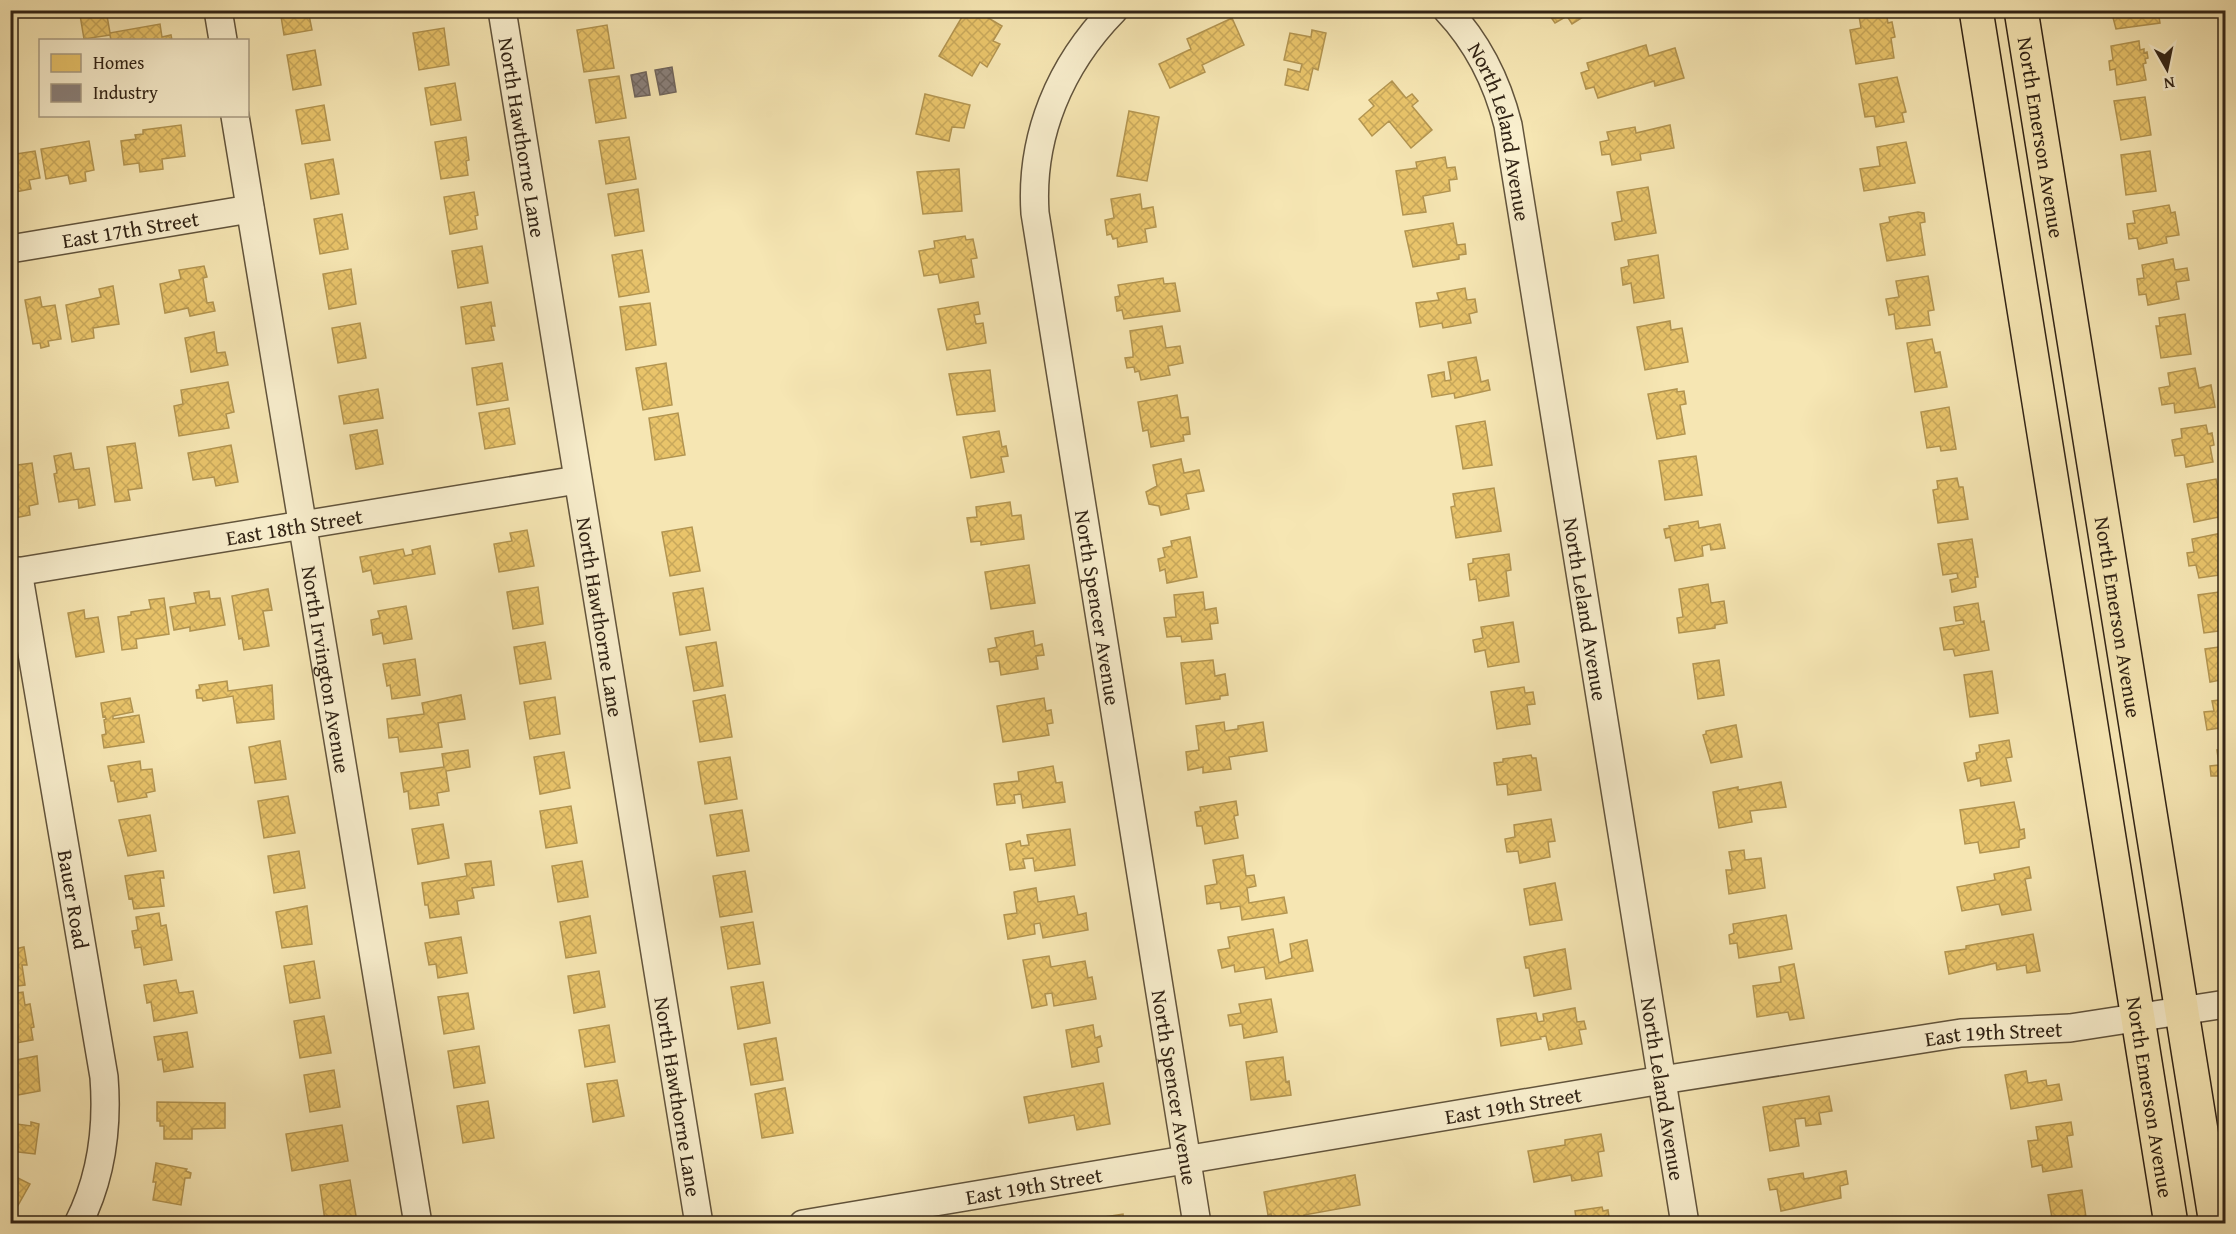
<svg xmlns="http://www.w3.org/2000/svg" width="2236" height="1234" viewBox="0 0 2236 1234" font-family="'Gentium Book Plus',serif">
<defs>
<pattern id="homes-cross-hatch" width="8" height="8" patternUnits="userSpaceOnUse" patternTransform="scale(1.5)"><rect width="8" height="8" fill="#e9c46a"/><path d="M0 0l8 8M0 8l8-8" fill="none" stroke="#c8a85b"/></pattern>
<pattern id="industry-cross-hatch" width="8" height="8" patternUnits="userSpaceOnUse" patternTransform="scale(1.5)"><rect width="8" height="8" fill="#8a817c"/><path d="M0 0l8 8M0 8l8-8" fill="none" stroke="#716964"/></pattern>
</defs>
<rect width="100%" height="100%" fill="#f6e6b3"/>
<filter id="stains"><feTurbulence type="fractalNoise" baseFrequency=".00333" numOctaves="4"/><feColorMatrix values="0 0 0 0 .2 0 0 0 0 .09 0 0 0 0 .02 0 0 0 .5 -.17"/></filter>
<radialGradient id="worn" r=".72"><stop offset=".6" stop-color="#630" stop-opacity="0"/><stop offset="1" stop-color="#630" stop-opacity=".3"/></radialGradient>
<path fill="url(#homes-cross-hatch)" stroke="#b29450" stroke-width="1.5" d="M106,10L110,33L160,24L162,37L171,35L172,40H111L110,35L84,39L80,15Z
M280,10H308L312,30L284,35Z
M966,10H975L1002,26L993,41L1000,44L987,67L980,62L972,76L939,56Z
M1551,10H1594L1572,24L1567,16L1555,23L1548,13Z
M2111,10H2158L2160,23L2116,29Z
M1886,12L1888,23L1892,22L1895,37L1891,38L1894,58L1856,64L1850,30L1861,28L1859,16Z
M1232,18L1244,45L1202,65L1205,72L1170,88L1159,64L1191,49L1187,39Z
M607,25L614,68L584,72L577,30Z
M444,28L449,65L419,70L413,33Z
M1312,30L1326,33L1318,70L1313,68L1308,90L1285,85L1288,69L1300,72L1302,64L1284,60L1290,33L1311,37Z
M2139,41L2140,50L2144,49V53L2147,52L2148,58L2145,59L2146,63L2143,64L2146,80L2117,85L2115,69L2110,70L2109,61L2113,60L2111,46Z
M1646,45L1649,56L1675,48L1684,78L1655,86L1654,81L1598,98L1594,87L1586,89L1581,73L1589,70L1587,63Z
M315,50L321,85L293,90L287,55Z
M619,76L626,118L596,123L589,80Z
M1897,77L1906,112L1902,113L1904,122L1876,127L1874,116L1865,117L1859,84Z
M1392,81L1406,98L1412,94L1418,101L1412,106L1432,130L1411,148L1389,121L1372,136L1359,119L1374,106L1369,100Z
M455,83L461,120L431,125L425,88Z
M925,94L970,105L964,128L952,127L949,141L916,134Z
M2145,97L2151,135L2121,140L2114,101Z
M324,105L330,140L302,144L296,110Z
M1129,111L1159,117L1147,181L1117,176Z
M181,125L185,156L162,159L163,169L140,172L139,163L124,165L121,141L136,139L135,135L143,134V130Z
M1670,125L1674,148L1640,154L1641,160L1612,165L1610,154L1602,155L1600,142L1609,140L1607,132L1635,127L1636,133Z
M466,137L469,160L466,161L468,175L441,179L435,142Z
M629,137L636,179L606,184L599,141Z
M89,141L94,170L85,172L86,181L70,184L68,175L46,179L41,149Z
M1906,142L1915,183L1864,191L1860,169L1880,166L1877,147Z
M35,151L40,178L29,180L31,189L15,192L14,184L10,185V155Z
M2150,151L2156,191L2126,195L2121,155Z
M1445,157L1447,168L1455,167L1457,179L1449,180L1450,191L1423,196L1426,212L1403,215L1396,171L1417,168L1416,162Z
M333,159L339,194L311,199L305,164Z
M959,169L962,211L923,214L917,172Z
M1648,187L1656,233L1615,240L1612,223L1622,221L1617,192Z
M638,189L644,231L615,236L608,194Z
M474,192L478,215L475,216L477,229L450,234L444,197Z
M1140,194L1142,209L1153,207L1156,227L1145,229L1147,242L1118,247L1117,238L1113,239L1111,234L1107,235L1105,220L1114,218L1111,199Z
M2169,205L2171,213L2175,212L2179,235L2166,237L2167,243L2139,249L2137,238L2129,239L2127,224L2135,223L2133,211Z
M1918,212L1924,213L1925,222L1920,223L1925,255L1887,261L1880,224L1890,222L1889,217Z
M342,214L348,249L320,254L314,219Z
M1453,223L1457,245L1465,244L1466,254L1459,255V259L1413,267L1405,231Z
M965,236L966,240L973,239L977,258L971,259L974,277L940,283L938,274L924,276L919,251L935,248L934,241Z
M482,246L488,283L458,288L452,251Z
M642,250L649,292L619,297L612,255Z
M1658,255L1664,298L1634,303L1631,283L1623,285L1621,268L1629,266L1628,260Z
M2173,259L2175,270L2187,268L2189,280L2176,282L2179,299L2148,305L2146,294L2139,295L2137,279L2144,278L2142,265Z
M204,266L207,277L203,278L207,303L213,302L215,311L190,316L188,308L165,313L160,284L181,279L179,270Z
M351,269L356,304L329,309L323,274Z
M1928,276L1934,310L1928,311L1930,325L1896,329L1894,314L1889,315L1886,299L1899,297L1896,281Z
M1163,278L1164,284L1175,283L1180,311L1124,319L1122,310L1117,311L1115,297L1120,296L1118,285Z
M113,286L119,324L93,328L94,338L72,342L66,305L101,297L99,289Z
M1465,288L1467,300L1475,299L1477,312L1469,314L1471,323L1443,328L1442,323L1420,327L1416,303L1439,300L1437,293Z
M40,297L42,307L55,305L61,339L48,341L49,346L41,348L40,343L33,344L25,300Z
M491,302L495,326H491L494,340L466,344L461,307Z
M978,302L980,314L974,315L976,324L983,323L986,343L947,350L938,309Z
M650,303L656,345L626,350L620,307Z
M2185,314L2191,354L2161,358L2156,326H2160L2159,318Z
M1670,321L1671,330L1682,328L1688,362L1645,370L1637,327Z
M360,323L366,358L338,363L332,328Z
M1162,326L1166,348L1180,346L1183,363L1168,366L1170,375L1141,380L1139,371L1135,372L1134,367L1127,368L1125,358L1133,357V353L1130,331Z
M214,332L217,353L225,352L228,365L191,372L185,338Z
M1932,339L1935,353L1940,352L1947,387L1915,392L1907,343Z
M1476,357L1481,382L1488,380L1490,390L1455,398L1454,393L1432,397L1428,375L1444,372L1445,381L1451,380L1448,362Z
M502,363L508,400L477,405L472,368Z
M666,363L672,405L643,410L636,368Z
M2195,368L2199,388L2211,385L2215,407L2175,413L2174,403L2162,405L2159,388L2170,386L2168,373Z
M990,370L995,411L957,415L949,374Z
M228,382L234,412L226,414L229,428L179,436L174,406L183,404L181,390Z
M378,389L383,418L344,424L339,396Z
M1677,389V392L1684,391L1686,404L1680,405L1685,434L1657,439L1648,394Z
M1177,395L1181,418L1188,417L1190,434L1183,435L1184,441L1151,447L1148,430L1143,431L1138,402Z
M1949,407L1956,449L1941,451L1940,446L1927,448L1921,412Z
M509,408L515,444L485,449L479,413Z
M678,413L685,455L655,460L649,418Z
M1485,421L1492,465L1463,469L1456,426Z
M2206,425L2208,434L2212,433L2214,445L2210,446L2213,462L2186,467L2184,455L2175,456L2172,440L2182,438L2181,429Z
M377,430L383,464L356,469L350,435Z
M999,431L1002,447L1006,446L1008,456L1001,457L1004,472L971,478L963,437Z
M135,443L142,488L128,490L130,500L115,502L107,447Z
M231,445L238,482L216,486L214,477L193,480L188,453Z
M71,453L74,470L89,468L95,505L79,508L78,499L59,502L54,474L57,473L54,456Z
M1696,456L1702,495L1665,500L1659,461Z
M1181,459L1184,473L1199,470L1204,491L1186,494L1189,509L1161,515L1159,506L1149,504L1146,492L1157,486L1153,465Z
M32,463L38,504L29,506L30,515L14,518L13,509H10V466Z
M1957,478L1959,487H1963L1968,519L1938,523L1933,490L1938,489L1937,481Z
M2216,479L2224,516L2194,522L2187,484Z
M1494,488L1501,531L1456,538L1451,507L1455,506L1453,494Z
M1010,502L1012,516L1021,515L1024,539L981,545V541L971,542L967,518L977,517L976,507Z
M1698,521L1699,528L1720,524L1725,548L1711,550L1710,544L1702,546L1703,556L1675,561L1670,537L1666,538L1664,529L1670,528L1669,526Z
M692,527L700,571L670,576L662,532Z
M527,530L534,566L499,572L494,544L512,541L510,533Z
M2222,533L2223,543L2226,542V574L2199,578L2196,565L2189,566L2187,553L2194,552L2192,539Z
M1190,537L1197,577L1167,583L1165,569L1160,571L1158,559L1165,557L1163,548L1172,546L1171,541Z
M1972,539L1978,577H1975L1976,587L1952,592L1950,580L1958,578L1957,573L1943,575L1938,544Z
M430,546L435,574L374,584L371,570L363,572L360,557L403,549L405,556L413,554L412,550Z
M1509,554L1511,570L1506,571L1509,596L1479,601L1476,579L1470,580L1468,564L1473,563V559Z
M1029,565L1035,603L991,609L985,572Z
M1708,584L1711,603L1724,601L1727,623L1715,625V628L1679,633L1677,618L1683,617L1679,589Z
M538,587L543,624L513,629L507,592Z
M703,588L710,630L680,635L673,593Z
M268,589L272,610L263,611L269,646L244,650L242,638L239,639L232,596Z
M209,591L210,599L220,598L225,625L190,631V627L174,630L170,607L196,603L194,593Z
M2226,591V630L2204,633L2198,595Z
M1203,592L1205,610L1216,608L1218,623L1210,624L1212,639L1182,642L1181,636L1167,637L1164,618L1176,617L1174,595Z
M164,598L169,634L136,639L137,648L122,650L118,617L131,615V612L151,609L149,600Z
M1978,603L1981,622L1984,621L1989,650L1955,656L1953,649L1944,650L1940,628L1964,624L1963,620L1956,621L1954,607Z
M406,606L412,639L384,644L382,633L373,635L371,620L380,618L378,611Z
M84,610L85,619L98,617L104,652L76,657L68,613Z
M1513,622L1519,662L1488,667L1485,650L1475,652L1473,640L1483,638L1481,627Z
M1033,631L1035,646L1042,644L1044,655L1036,656L1038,669L1001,675L999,661L990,662L988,649L997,647L995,638Z
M545,642L551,679L520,684L514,647Z
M716,642L723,686L694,691L686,647Z
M2226,646V679L2210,682L2205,649Z
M415,659L420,695L392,699L390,685L387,686L383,664Z
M1213,660L1215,676L1225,674L1228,695L1220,696V699L1186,704L1181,663Z
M1719,660L1724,695L1698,699L1693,664Z
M1992,671L1998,713L1970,717L1964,675Z
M227,681L228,691L272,685L274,719L237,723L233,696L203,701L202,698H197L196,690L200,689L199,685Z
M1524,687L1525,693L1533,692L1535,704L1527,705L1530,724L1497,729L1491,692Z
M461,695L465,719L438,723L442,747L400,752L398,737L389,738L387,719L424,714L422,703Z
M725,695L732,737L700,742L693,701Z
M555,697L560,734L530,739L524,702Z
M130,698L133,712L113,716V719L139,715L144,742L104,748L102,735L106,734L104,720L106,719L105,716L103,717L101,703Z
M1044,698L1046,711L1051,710L1053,723L1047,724L1049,735L1003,742L997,706Z
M2226,699V727L2207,730L2204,712L2214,711L2212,701Z
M1224,722L1225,731L1238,729V726L1263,722L1267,751L1229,757L1231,769L1203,773V767L1188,770L1186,752L1199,750L1196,726Z
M1736,725L1742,757L1711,763L1703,735L1706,734V731Z
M2009,740L2012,757L2006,758L2011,781L1981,786L1980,778L1968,781L1964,763L1977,760L1976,753L1980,752L1979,745Z
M280,741L286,779L255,783L249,747Z
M2226,749V776H2211L2210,766L2219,765L2217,750Z
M468,750L470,767L446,771L449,791L437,793L439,805L410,809L408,791L404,792L401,773L444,767L442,754Z
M564,752L570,788L540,794L534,757Z
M1531,755L1532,758H1536L1541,790L1508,795L1507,784L1497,785L1494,763L1503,762V759Z
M730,757L737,799L705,804L698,762Z
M140,761L141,770L152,769L155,791L146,793L147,797L118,802L114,781H111L108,766Z
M1053,766L1056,783L1062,782L1065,802L1023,808L1021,794L1014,795L1015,803L997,805L994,784L1019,781L1018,772Z
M1781,782L1786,807L1750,811L1752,822L1719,828L1713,792L1738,787V790Z
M288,796L295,833L264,838L258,801Z
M1236,801L1238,815L1234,816L1238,838L1205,844L1202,826H1197L1195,812L1201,811L1200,807Z
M2014,802L2020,830L2024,829L2025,838L2019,840V847L1980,853L1978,842L1965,844L1960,810Z
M571,806L577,843L546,848L540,811Z
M742,810L749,851L717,856L710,815Z
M150,815L156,851L128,856L119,820Z
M1551,819L1555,841L1548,842L1550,857L1520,863L1518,851L1507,852L1505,839L1515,837L1514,825Z
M443,824L449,858L418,864L412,829Z
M1070,829L1075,865L1035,871L1033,858L1023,859L1025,868L1010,870L1006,844L1020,841L1021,846L1029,845L1027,835Z
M1744,850L1745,860L1761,858L1765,888L1729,894L1726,870H1732L1729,852Z
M299,851L305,888L274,893L268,856Z
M1243,855L1246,876L1254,875L1256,886L1247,888L1249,903L1284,897L1287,913L1242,920L1240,906L1221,909L1220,902L1207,904L1205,886L1217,884L1213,860Z
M491,861L494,885L472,888L474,898L457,901L459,914L430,918L428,905H425L422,883L467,876L465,864Z
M582,861L588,897L558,902L552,866Z
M2029,867L2031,878L2025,879L2031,910L2002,915L1999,904L1962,911L1957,887L1995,880L1994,874Z
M158,871H163L164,878H160L164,906L134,909L132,898L129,899L125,876Z
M745,871L752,912L720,917L713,876Z
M1555,883L1562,920L1530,925L1524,889Z
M1036,888L1038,902L1074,896L1078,915L1086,913L1088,930L1043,938L1040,923L1034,924L1035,934L1008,939L1004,915L1017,913L1014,892Z
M14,893L17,910L13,911L16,929L10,930V894Z
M307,906L312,944L282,948L276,912Z
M159,913L161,926L166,925L172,960L144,965L141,947L135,948L132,931L138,930L136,917Z
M1786,915L1792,949L1739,958L1737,943L1730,944L1729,935L1734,933L1733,924Z
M590,916L596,953L566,958L560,922Z
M753,922L760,964L728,969L721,927Z
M1273,929L1279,963L1292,958L1290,944L1307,940L1313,971L1266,979L1264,967L1235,972L1234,965L1222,968L1218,950L1230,948L1228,937Z
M2033,934L2040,971L2027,973L2026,965L1997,970L1996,963L1949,974L1945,952L1966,949V946Z
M461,937L467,973L438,978L436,964L429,965L425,943Z
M24,947L27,965H22L25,985L10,987V950Z
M1565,949L1571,989L1534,996L1529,968H1526L1524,957Z
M1049,956L1051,967L1085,961L1088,978L1092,977L1096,999L1054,1006L1052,993L1045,994L1047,1005L1032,1008L1023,960Z
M314,961L320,998L290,1003L284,966Z
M1794,964L1804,1018L1790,1020L1788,1012L1757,1017L1753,986L1781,982L1779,967Z
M599,971L605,1007L574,1013L568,976Z
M176,980L179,993L193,991L197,1013L154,1021L151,1002L147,1003L144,985Z
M763,982L770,1023L738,1029L731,987Z
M23,992L25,1005L30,1004L34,1027L31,1028L33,1040L10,1044V994Z
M468,993L474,1029L444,1034L438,997Z
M1271,999L1277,1032L1244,1038L1242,1024L1230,1026L1228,1015L1241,1013L1239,1004Z
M1575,1008L1577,1022L1584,1021L1586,1029L1579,1030L1582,1044L1549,1050L1546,1036L1540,1037L1541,1039L1501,1046L1497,1019L1536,1013L1538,1022L1544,1021L1543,1014Z
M324,1016L331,1053L300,1058L294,1021Z
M609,1025L615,1062L585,1067L579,1030Z
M1093,1025L1095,1038L1100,1036L1102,1046L1097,1048L1099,1062L1072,1067L1066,1030Z
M187,1032L193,1067L164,1072L162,1059L158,1060L154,1037Z
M776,1038L783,1080L751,1085L744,1044Z
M479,1046L485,1083L454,1088L448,1051Z
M37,1056L40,1091L12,1096L10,1061Z
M1283,1057L1286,1082L1289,1081L1291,1095L1251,1100L1246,1062Z
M334,1070L340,1107L310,1112L304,1075Z
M2026,1071L2028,1083L2046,1080L2047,1086L2059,1084L2062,1100L2011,1109L2005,1075Z
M617,1080L624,1116L593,1122L587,1084Z
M1103,1083L1110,1124L1077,1130L1074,1115L1029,1123L1024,1097Z
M785,1088L793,1133L762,1138L755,1094Z
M1829,1096L1832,1111L1819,1113L1821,1124L1806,1126L1805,1118L1795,1119L1799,1146L1770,1151L1763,1107Z
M488,1101L494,1138L463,1143L457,1106Z
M157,1102L225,1103V1128L192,1129V1139H164V1126H160V1121H157Z
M31,1122L39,1124L35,1154L10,1151V1123L31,1126Z
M2071,1122L2073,1135L2067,1136L2072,1167L2043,1172L2042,1165L2032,1167L2028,1141L2038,1140L2036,1127Z
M342,1125L348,1161L292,1171L286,1134Z
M1601,1134L1604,1151L1598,1152L1602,1176L1572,1181L1571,1175L1534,1182L1528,1151L1565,1145V1140Z
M156,1163L187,1169L186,1171L191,1173L190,1178H185L181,1205L153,1200L156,1182H153Z
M1846,1171L1848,1184L1840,1186L1841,1198L1781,1211L1777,1189L1770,1190L1768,1179L1803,1173L1804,1179Z
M10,1174L30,1184L12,1216L10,1215Z
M1355,1175L1360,1205L1304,1215L1306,1224H1273L1271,1214L1268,1215L1264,1192Z
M350,1180L356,1216L325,1221L320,1185Z
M2082,1190L2087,1224H2053L2048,1195Z
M1602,1207L1603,1211L1608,1210L1610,1224H1567V1220L1576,1218L1575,1211Z
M1123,1214L1124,1224H1059Z"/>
<path fill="url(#industry-cross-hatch)" stroke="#6f655d" stroke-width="1.5" d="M672,67L676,92L660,95L655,70Z
M646,72L650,95L635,97L631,75Z"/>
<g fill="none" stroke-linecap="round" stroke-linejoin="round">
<g stroke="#62543c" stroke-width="30">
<g id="minor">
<path d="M218,10L223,40"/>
<path id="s1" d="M502,10L699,1224"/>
<path id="s2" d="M1114,10C1060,65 1030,136 1035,213L1197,1224"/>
<path id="s3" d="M1447,10C1478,43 1497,81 1508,125L1685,1224"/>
<path id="s4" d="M235,116L418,1224"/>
<path id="s5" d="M10,249L250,209"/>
<path id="s6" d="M18,571L104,1077C108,1128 102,1177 78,1224"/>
<path id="s7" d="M10,573L577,480"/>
<path id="s8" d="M803,1224L1662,1080L1961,1033L2070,1028L2226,1004"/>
</g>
</g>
<g stroke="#312315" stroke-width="36">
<g id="major">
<path id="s9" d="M1976,10L2171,1224"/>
<path id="s10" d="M2021,10L2216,1224"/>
</g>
</g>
<use href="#minor" stroke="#f9efce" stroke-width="27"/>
<use href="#major" stroke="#f6e6b3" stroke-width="33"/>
</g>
<g text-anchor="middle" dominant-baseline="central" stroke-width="6" stroke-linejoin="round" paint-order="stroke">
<g font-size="21" fill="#312315" stroke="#f9efce">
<text stroke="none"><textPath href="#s3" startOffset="136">North Leland Avenue</textPath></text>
<text stroke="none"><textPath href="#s1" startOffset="129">North Hawthorne Lane</textPath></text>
<text stroke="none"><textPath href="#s10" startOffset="129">North Emerson Avenue</textPath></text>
<text stroke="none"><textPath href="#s5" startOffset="122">East 17th Street</textPath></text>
<text stroke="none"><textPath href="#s7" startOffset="288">East 18th Street</textPath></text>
<text stroke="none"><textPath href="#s2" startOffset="624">North Spencer Avenue</textPath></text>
<text stroke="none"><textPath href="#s3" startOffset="622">North Leland Avenue</textPath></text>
<text stroke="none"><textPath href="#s1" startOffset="615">North Hawthorne Lane</textPath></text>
<text stroke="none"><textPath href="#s10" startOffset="615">North Emerson Avenue</textPath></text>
<text stroke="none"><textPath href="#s4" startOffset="561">North Irvington Avenue</textPath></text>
<text stroke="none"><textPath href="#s6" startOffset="333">Bauer Road</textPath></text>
<text stroke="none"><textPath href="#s8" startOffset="1206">East 19th Street</textPath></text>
<text stroke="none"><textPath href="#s2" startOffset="1110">North Spencer Avenue</textPath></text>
<text stroke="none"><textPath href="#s3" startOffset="1108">North Leland Avenue</textPath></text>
<text stroke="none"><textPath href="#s1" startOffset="1101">North Hawthorne Lane</textPath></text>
<text stroke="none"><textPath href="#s9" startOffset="1101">North Emerson Avenue</textPath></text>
<text stroke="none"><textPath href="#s8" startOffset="720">East 19th Street</textPath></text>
<text stroke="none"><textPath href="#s8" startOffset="234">East 19th Street</textPath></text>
</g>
</g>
<rect width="2236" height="1234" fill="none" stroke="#f6e6b3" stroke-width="36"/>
<rect x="12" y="12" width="2212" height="1210" fill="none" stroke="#312315" stroke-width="3"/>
<rect x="18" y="18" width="2200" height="1198" fill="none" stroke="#312315" stroke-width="1.5"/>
<rect x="39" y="39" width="210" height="78" fill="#f9efce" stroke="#a99d84" stroke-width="1.5"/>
<rect x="51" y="54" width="30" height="18" fill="#e9c46a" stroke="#a99d84" stroke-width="1.5"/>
<text x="93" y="69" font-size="18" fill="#312315">Homes</text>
<rect x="51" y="84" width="30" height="18" fill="#8a817c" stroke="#a99d84" stroke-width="1.5"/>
<text x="93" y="99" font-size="18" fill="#312315">Industry</text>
<g transform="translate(2167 69) rotate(171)" stroke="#f9efce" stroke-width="4.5" paint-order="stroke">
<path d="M0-4.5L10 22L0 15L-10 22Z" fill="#312315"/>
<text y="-9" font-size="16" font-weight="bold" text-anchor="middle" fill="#312315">N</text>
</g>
<rect width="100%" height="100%" filter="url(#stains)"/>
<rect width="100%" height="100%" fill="url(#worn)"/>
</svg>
